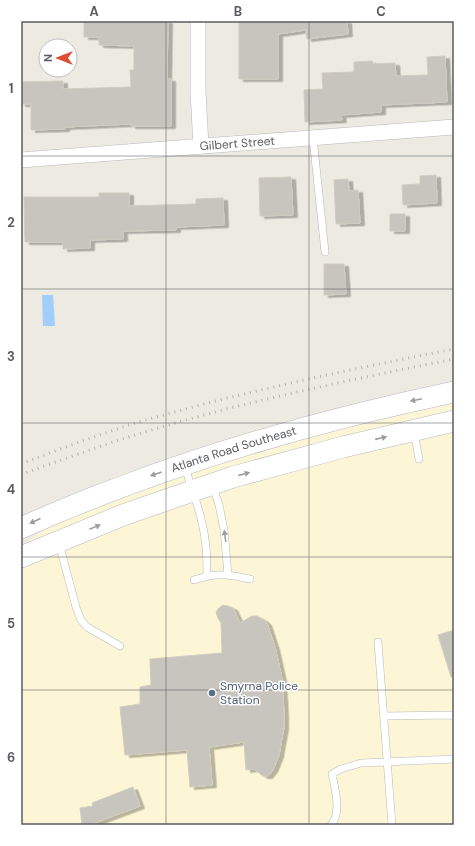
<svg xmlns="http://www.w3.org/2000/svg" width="475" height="846" viewBox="0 0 475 846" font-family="'DM Sans',sans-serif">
<defs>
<filter id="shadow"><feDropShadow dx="4.5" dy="2.5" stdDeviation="0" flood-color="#0004"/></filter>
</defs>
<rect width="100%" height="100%" fill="#eceae1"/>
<path fill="#fcf6d6" d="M454,383V825H21V547L115,476L230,441Z"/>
<path fill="#a2cefb" d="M42,295H53L55,326H43Z"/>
<path fill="#c8c4be" stroke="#d0ccc0" filter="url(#shadow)" d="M84,21H168L167,79H171V126H131V124L65,127V129L31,130V104H21V82L63,81V89L131,87L130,70H134V46L99,45V37H84Z
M239,21H347L348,34L307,39L306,30L278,34V79H239Z
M445,56L447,102L381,105V112L341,115L342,120L305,122L304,90L323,89L322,73L354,72V62L372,61L373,64L395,63L396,76L428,75L427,57Z
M436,175L437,203L403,205L402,185L420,184V176Z
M291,177L293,215L260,216L259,178Z
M348,179L349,191L358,190L360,223L336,224L334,180Z
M99,193H129V206L196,204V199L223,198L224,225L176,227V230L123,231V239L90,240V248L63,249V242H25L24,197H99Z
M390,214H405V231H390Z
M324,264H344L346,294L324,295Z
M223,605L228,606L233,608L240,623L252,616H257L264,620L267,623L275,647L282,679L284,714V728L281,743L279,755L273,770L268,776H263L254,769L246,770L244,742L209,747L212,785L190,787L187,750L125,755L120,707L140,704V687L151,685L150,659L222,653L221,623L218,618L216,612L219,608Z
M454,630V677H451L438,635Z
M133,787L140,806L89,825H82L80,808L93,806L92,803Z"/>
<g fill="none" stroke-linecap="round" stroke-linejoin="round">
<g stroke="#b7b8bd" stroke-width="8">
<path id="lane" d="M313,138L325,252
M414,432L419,459
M185,467C192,490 202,514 205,539C207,551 207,564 207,576
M213,487L219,505L224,530L228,575
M59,543L76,607L81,620L87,627L120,646
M194,580C202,578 209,575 217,575C228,574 239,577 250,579
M378,642L392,825
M384,716L452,715L454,717
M331,825C342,813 335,789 332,774L341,769L361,763L454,759"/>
</g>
<g stroke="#b7b8bd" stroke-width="16">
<g id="street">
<path d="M198,21V92L201,146"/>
<path id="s1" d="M21,160L454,127"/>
</g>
</g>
<g stroke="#b7b9bf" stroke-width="22">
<g id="secondary">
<path id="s2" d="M21,528C160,466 306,423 454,392"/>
<path d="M21,557L123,515L233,477L343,447L454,421"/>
</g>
</g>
<use href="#lane" stroke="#fff" stroke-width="7"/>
<use href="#street" stroke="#fff" stroke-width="15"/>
<use href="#secondary" stroke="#fff" stroke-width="21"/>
<path stroke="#b2b3b3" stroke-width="3" stroke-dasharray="1 5" stroke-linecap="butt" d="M21,464C57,450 93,437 129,425C155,417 182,410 208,403C290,382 372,365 454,349
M21,475C42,466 65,459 87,451C206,409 330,384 454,359"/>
</g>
<defs><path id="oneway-solid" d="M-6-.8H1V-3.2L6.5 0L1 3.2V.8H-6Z"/></defs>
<g fill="#9c9da0">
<use href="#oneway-solid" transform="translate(416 400) rotate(168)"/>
<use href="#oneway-solid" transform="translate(381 438) rotate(-13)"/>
<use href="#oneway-solid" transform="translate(156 474) rotate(161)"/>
<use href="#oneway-solid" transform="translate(244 474) rotate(-15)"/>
<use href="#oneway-solid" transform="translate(35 521) rotate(156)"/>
<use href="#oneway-solid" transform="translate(95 527) rotate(-22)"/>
<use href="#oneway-solid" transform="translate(225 536) rotate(-98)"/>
</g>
<path fill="none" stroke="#5a5c61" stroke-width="1" stroke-opacity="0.55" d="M166,21V825M309,21V825M21,156H454M21,289H454M21,423H454M21,557H454M21,690H454"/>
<circle fill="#5c6f8a" stroke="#fff" stroke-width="1.5" cx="212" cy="693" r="4"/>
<g text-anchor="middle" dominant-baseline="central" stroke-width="3" stroke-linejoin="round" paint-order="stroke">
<g font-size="12" fill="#5a5c61" stroke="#fff">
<text stroke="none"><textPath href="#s1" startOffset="217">Gilbert Street</textPath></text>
<text stroke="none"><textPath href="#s2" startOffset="227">Atlanta Road Southeast</textPath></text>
</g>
<g font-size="12" fill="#4e5e75" stroke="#fff" text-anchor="start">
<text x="220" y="686">Smyrna Police<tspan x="220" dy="14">Station</tspan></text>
</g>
</g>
<rect width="475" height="846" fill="none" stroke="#ffffff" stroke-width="44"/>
<g transform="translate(58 58) rotate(270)"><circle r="19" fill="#ffffff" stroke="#bdbec0"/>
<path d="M0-3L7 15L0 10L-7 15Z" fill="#e14d32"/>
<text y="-6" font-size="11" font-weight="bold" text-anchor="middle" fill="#5a5c61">N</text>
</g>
<rect x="22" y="22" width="431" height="802" fill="none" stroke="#5a5c61" stroke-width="1.5"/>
<g font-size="13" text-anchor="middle" font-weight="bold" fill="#5a5c61">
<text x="94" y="16">A</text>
<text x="238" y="16">B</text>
<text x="381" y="16">C</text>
<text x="11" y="93">1</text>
<text x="11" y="227">2</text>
<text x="11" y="361">3</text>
<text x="11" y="494">4</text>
<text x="11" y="628">5</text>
<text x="11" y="762">6</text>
</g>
</svg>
